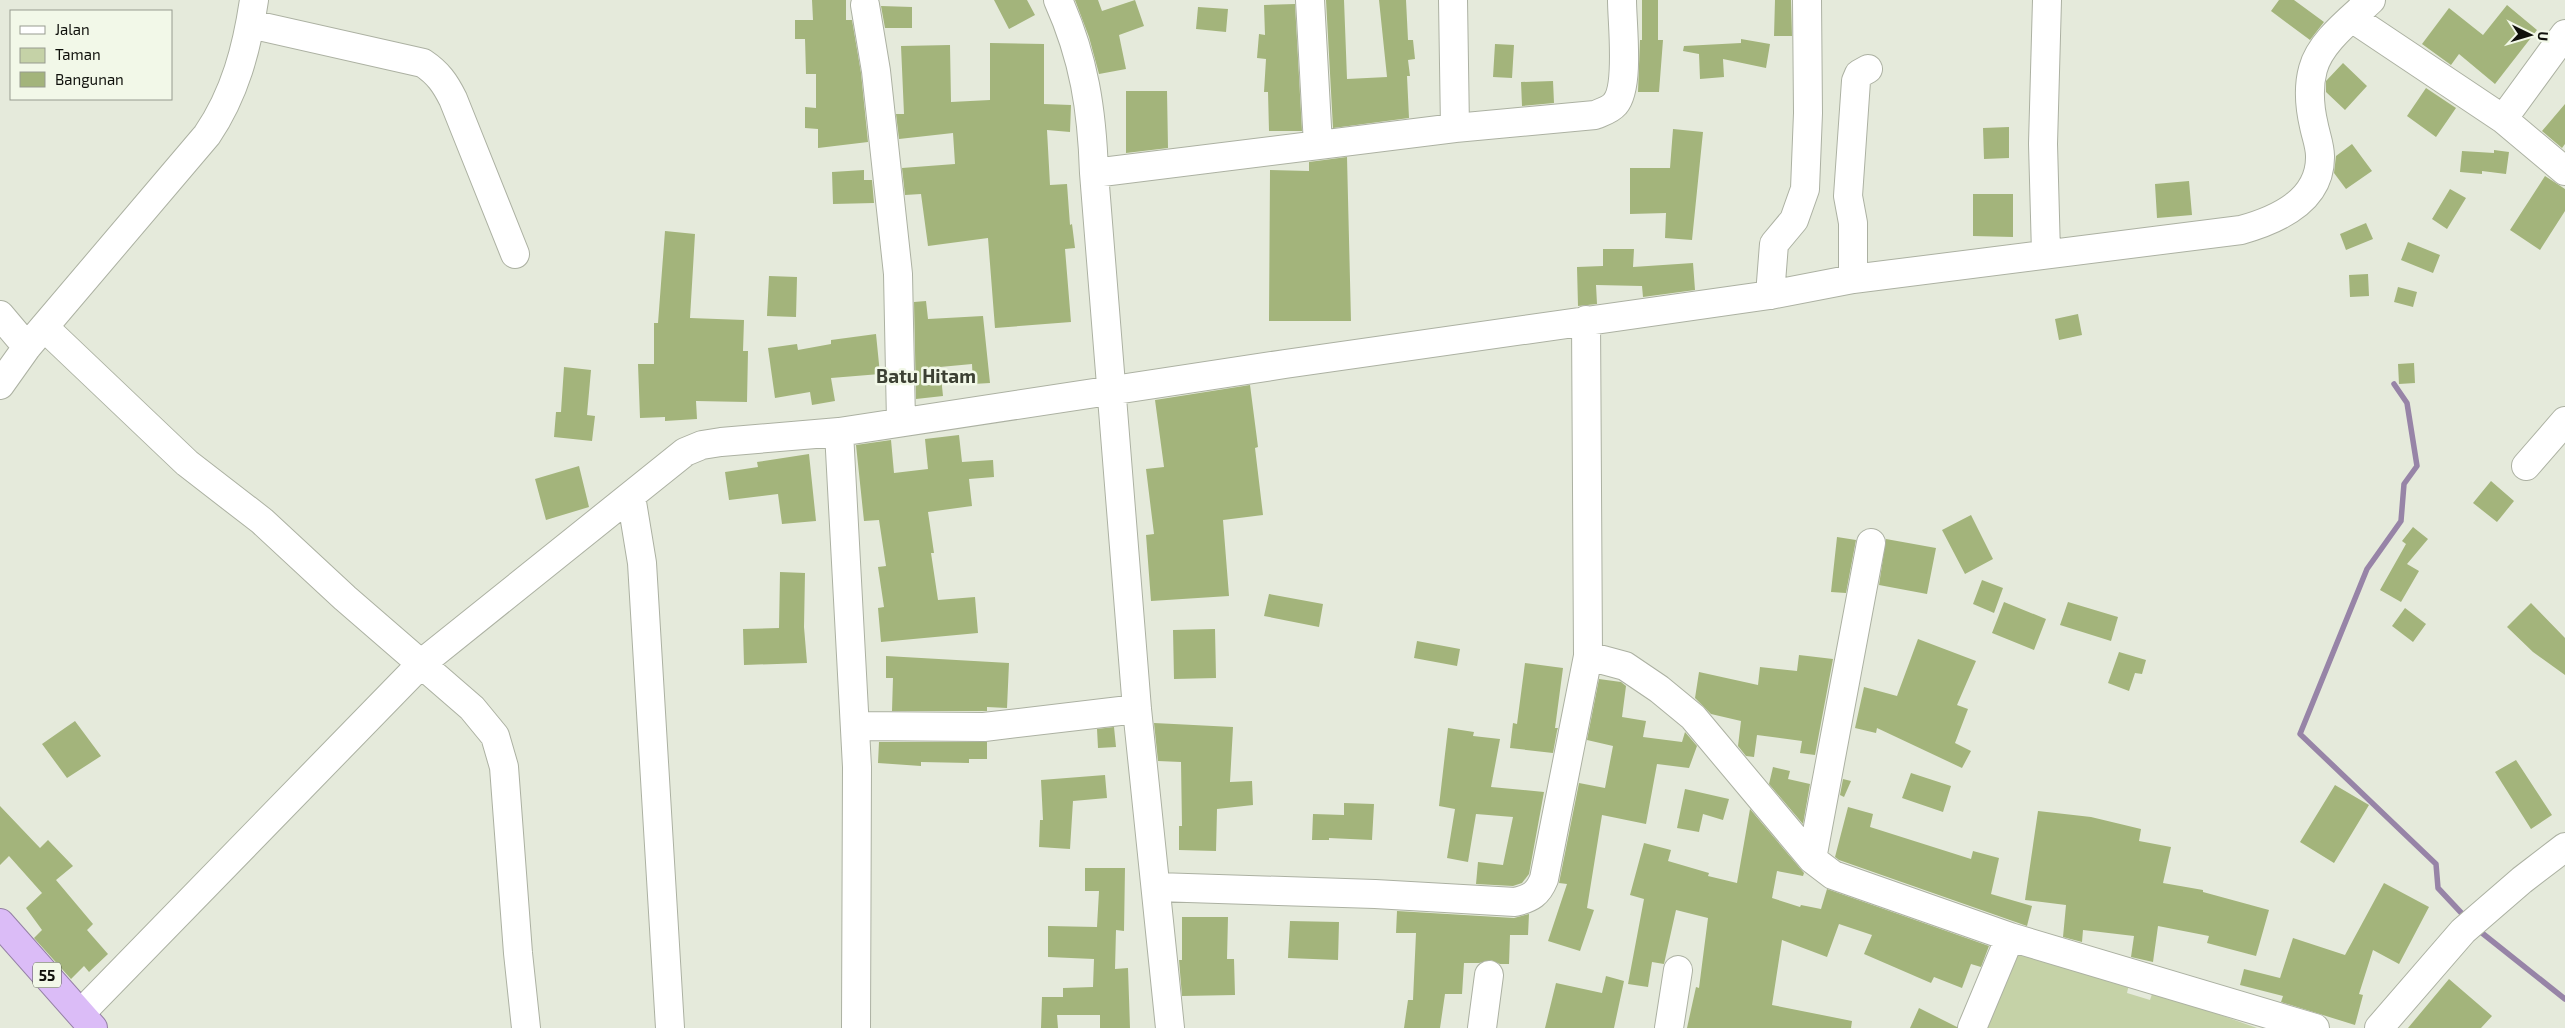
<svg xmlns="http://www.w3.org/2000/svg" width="2565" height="1028" viewBox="0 0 2565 1028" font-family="'Exo 2',sans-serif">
<rect width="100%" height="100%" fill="#e5eadb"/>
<path fill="#c5d2a7" d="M2015,950L2129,984L2127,993L2150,1000L2153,991L2257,1028H1984Z"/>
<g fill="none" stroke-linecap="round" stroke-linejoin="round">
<path stroke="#9784a7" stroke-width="5.5" d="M2394,384L2407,403L2417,466L2404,484L2401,521L2367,569L2300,734L2436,864L2438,888L2467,919
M2477,929L2565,999"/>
</g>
<path fill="#a3b47b" d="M812,0H846V20H852L861,73L868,142L818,148V129L805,128V107L816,108V74H806L805,39H795V20H813Z
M994,0H1027L1035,15L1009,29Z
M1075,0H1098L1102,11L1135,0L1144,26L1119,35L1126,69L1099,74L1089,37Z
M1326,0H1344L1347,79L1387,77L1379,0H1406L1408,40H1413L1415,59L1408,60L1410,76H1407L1409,118L1333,128Z
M1642,0H1658V40H1663L1659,92H1638L1640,40H1642Z
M1775,0H1791L1792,36H1774Z
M2279,0H2294L2324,22L2310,40L2271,11Z
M1295,4L1302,131H1269L1268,92H1264L1266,59L1257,58L1259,34L1265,35L1264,5Z
M2507,5L2537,30L2495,84L2459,54L2451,65L2422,44L2449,8L2483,35Z
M881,6L912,7V28H885Z
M1198,7L1228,9L1226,32L1196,29Z
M1741,39L1770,44L1766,68L1723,59L1724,77L1700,79L1699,54L1683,51L1684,46L1741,43Z
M990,43L1044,44V104L1071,105L1070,132L1047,130L1050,185L1067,184L1070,225L1072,224L1075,248L1065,249L1071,322L995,328L988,238L928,246L921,194L905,195L902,168L955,164L953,133L899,139L896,114H904L901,46L950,45L951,102L990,100Z
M1495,44L1514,45L1512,78L1493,77Z
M2343,63L2367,86L2345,110L2326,92V81Z
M1553,81L1554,103L1522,106L1521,82Z
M2426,88L2456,108L2436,137L2407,116Z
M1126,91H1167L1168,148L1126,153Z
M2565,104V144L2562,148L2542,131Z
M2009,127V158L1984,159L1983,128Z
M1673,129L1703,132L1692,240L1665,238L1666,213L1630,214V168H1670Z
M2352,144L2372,171L2346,189L2334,173L2336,156Z
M2494,150L2509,152L2506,174L2482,171V174L2460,172L2462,151L2494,153Z
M1347,157L1351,321H1269L1270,170L1309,171V162Z
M864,170V180H872L874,203L833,204L832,172Z
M2545,176L2565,189V211L2540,250L2510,230Z
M2189,181L2192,215L2157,218L2155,184Z
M2450,189L2466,198L2447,229L2432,219Z
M1973,194H2013V237L1973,236Z
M2366,223L2373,239L2346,250L2340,234Z
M665,231L695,234L690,318L744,320L743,351H748L747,402L696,401L697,419L665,421V417L640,418L638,364H654V323H658Z
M2408,242L2440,255L2433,273L2401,260Z
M1603,249H1634L1633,267L1693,263L1695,290L1643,297L1642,286L1596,285L1597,304L1578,306L1577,267L1603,266Z
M2368,274L2369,296L2350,297L2349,275Z
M769,276L797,277L796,317L767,316Z
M2398,287L2417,292L2413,307L2394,302Z
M926,301L928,319L983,316L990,383L973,384L972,364L940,367L943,396L916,399L914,302Z
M2078,314L2082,335L2059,340L2055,319Z
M876,334L880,374L831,378L835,401L812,405L810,392L775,398L768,348L797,344L798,350L831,344V340Z
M2414,363L2415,383L2399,384L2398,364Z
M564,367L591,370L587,415L595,416L592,441L554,437L556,412H561Z
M1250,385L1258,447L1255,448L1263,515L1223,520L1229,596L1151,601L1146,535L1154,534L1146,469L1164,467L1155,400Z
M959,435L962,462L993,460L994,477L969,479L972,506L928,512L934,553H931L938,600L975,597L978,633L881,642L878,608L884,607L878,567L886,566L879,520L864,521L856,445L891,440L894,473L928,469L925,439Z
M809,454L816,521L782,524L778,494L729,500L725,472L758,467L757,462Z
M579,466L589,507L546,520L535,479Z
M2491,481L2514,501L2497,522L2473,503Z
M1971,515L1993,559L1965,574L1942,530Z
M2413,527L2428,539L2407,564L2419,571L2401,602L2380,590L2406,544L2402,541Z
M1837,537L1856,540L1846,593L1831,592Z
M1886,539L1936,548L1927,594L1879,585Z
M780,572L805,573L804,627L807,663L744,665L743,629L779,628Z
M1982,580L2003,588L1994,613L1973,604Z
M1269,594L1323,604L1319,627L1264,616Z
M2004,602L2046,619L2034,650L1992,633Z
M2068,602L2118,617L2111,641L2060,625Z
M2531,603L2565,638V675L2533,652L2507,627Z
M2405,608L2426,624L2413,642L2392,626Z
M1215,629L1216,678L1174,679L1173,630Z
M1918,639L1976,661L1957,705L1968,709L1955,743L1971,751L1962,768L1877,728L1876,733L1855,728L1864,687L1897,696Z
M1417,641L1460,649L1457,666L1414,658Z
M2119,652L2146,660L2142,674L2135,673L2129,691L2108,683Z
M1799,655L1833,659L1815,755L1800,753L1802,741L1757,735L1754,757L1746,756L1738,746L1741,721L1711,714L1695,698L1699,672L1758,685L1760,667L1797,671Z
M886,656L1009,663L1007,708L987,707V711H892L893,678H886Z
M1525,663L1563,668L1555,728H1558L1557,731L1553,753L1510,748L1513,723L1517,724Z
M1599,679L1621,682L1626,686L1622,717L1646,721L1643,737L1682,742L1685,732L1697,746L1689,768L1657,764L1646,824L1602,815L1587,908L1594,910L1580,951L1548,941L1567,884L1559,883L1579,783L1605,788L1613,746L1587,740Z
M75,721L101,756L67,778L42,744Z
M1154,723L1233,727L1230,782L1252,781L1253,805L1217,809L1216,851L1179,850V826H1182L1181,762L1158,761Z
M1114,727L1116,747L1098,748L1097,729Z
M1448,728L1474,732L1473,736L1500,739L1491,787L1544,792L1529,874L1522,883L1513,886L1476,884L1478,862L1503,865L1513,817L1476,814L1468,862L1447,858L1455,809L1439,806Z
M879,742H987V759H969V763L921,762V766L878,763Z
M2516,760L2552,815L2531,829L2495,772Z
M1773,767L1790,771L1788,779L1810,784L1803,824L1769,784Z
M1911,773L1951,786L1943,812L1902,798Z
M1105,775L1107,798L1073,801L1070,849L1039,847L1040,820H1043L1041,780Z
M1843,779L1851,781L1844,797L1840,795Z
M2335,785L2369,805L2334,863L2300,842Z
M1685,789L1729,799L1723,820L1703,814L1699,832L1677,828Z
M1344,803L1374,804L1372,840L1329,838V840H1312L1313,814L1344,815Z
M0,806L40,848L48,840L73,866L56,880L93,924L87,930L108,954L89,972L84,966L71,979L34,938L42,930L26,908L42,893L9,856L0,865Z
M1848,807L1873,814L1870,827L1971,859L1973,851L1999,858L1991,894L2032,906L2027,926L1839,860L1835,857Z
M1750,809L1804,873L1803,876L1777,871L1772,898L1800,907L1801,905L1821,909L1827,889L1989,946L1981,967L1971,964L1962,988L1934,977L1931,983L1864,954L1872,935L1839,924L1827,957L1782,940L1772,1005L1852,1021L1851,1028H1687L1696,987L1699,988L1708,918L1676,910L1664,964L1652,962L1648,987L1628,984L1644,899L1630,895L1644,843L1671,850L1668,861L1709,873L1708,876L1737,883Z
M2038,811L2091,817L2141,829L2139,841L2171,847L2163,883L2203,890V892L2269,910L2256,956L2207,943L2209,936L2158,926L2153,962L2131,957L2134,936L2083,930L2082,942L2063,937L2066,905L2025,900Z
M1085,868H1125L1124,931L1116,930L1115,969L1128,968L1130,1028H1100V1015H1057L1058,1028H1041L1042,997H1063V988L1093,987L1094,959L1048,957V926L1097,927L1099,891H1085Z
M2384,883L2429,907L2399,964L2373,950L2359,994L2363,995L2355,1025L2281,1002L2283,996L2240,985L2244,969L2280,978L2293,938L2345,955Z
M1397,911L1514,918L1529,914L1528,935H1510L1509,964H1500L1491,960L1479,963H1464L1462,994H1445L1440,1028H1404L1408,1000H1413L1416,933H1396Z
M1182,917H1228L1227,959H1234L1235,995L1182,996L1179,960H1182Z
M1290,921L1339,922L1338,960L1288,958Z
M1606,976L1624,981L1614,1028H1545L1556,983L1602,993Z
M2449,979L2492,1016L2481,1028H2408Z
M1919,1008L1957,1027V1028H1910Z"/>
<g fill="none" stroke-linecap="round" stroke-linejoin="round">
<g stroke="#acb1a2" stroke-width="30">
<path id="minor" d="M1058,0C1084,58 1092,110 1094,173L1137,709L1170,1028
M1310,0L1318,145
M1453,0L1455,128
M865,5L876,71L898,274L901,422
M2352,18L2503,119L2565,171
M250,24L423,63C438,73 445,83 453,99L515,254
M2503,119L2565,34
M1094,173L1455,128L1595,115C1602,112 1610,110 1615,104C1630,87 1622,23 1622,0
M2046,253L2043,144L2047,0
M1853,279V223L1848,196L1856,81L1859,74L1868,69
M1770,295L1774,244L1794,220L1805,189L1808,113L1807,0
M0,315L27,347
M1586,320L1588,656
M44,327L187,463L262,521L345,598L472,708L495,736L504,767L518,953L526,1028
M0,385L27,347L207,135C235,94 247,48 254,0
M839,432L857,767L856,1028
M2526,466L2565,421
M631,496L642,563L670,1028
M856,726L984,727L1137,709
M1812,859L1871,543
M1157,887L1375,894L1515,902C1531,898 1538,894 1544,879L1588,656L1625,666L1659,689L1693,717L1812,859L1833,875L2010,937
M81,1013L422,663L685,452L702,445L721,442L839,432L1285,364L1770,295L1853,279L2241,230C2277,220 2321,201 2320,156C2320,146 2316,136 2314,126C2310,109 2308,87 2313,69C2320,42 2351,19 2371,0
M1482,1028L1489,975
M1669,1028L1678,970
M1972,1028L2010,937L2315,1028
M2379,1028L2463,931L2522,880L2565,847"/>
</g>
<g stroke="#9480a4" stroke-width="30">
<path id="highway" d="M0,923L93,1028"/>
</g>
<use href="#minor" stroke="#fff" stroke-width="28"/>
<use href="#highway" stroke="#dbbcf7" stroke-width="28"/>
</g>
<g text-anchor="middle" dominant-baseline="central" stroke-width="5" stroke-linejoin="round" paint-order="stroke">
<rect fill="#f2f8e8" stroke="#53564d" stroke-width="1" x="33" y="962.5" width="28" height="25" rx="4"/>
<g font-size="15" font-weight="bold" fill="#0f100b">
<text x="47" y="975">55</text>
</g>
<g font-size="19" font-weight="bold" fill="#3c4033" stroke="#f2f8e8">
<text x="926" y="375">Batu Hitam</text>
</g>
</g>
<rect x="10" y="10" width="162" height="90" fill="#f2f8e8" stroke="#979b90"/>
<rect x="20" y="26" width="25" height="8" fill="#ffffff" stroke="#979b90"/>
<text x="55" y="35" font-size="15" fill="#0f100b">Jalan</text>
<rect x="20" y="48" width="25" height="15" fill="#c5d2a7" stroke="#979b90"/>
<text x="55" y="60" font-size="15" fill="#0f100b">Taman</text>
<rect x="20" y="72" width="25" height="15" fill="#a3b47b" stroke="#979b90"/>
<text x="55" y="85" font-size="15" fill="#0f100b">Bangunan</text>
<g transform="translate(2530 35) rotate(95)" stroke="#f2f8e8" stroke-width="4" paint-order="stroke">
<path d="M0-4L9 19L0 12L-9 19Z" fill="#0f100b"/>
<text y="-8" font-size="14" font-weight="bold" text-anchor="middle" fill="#0f100b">U</text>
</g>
</svg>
